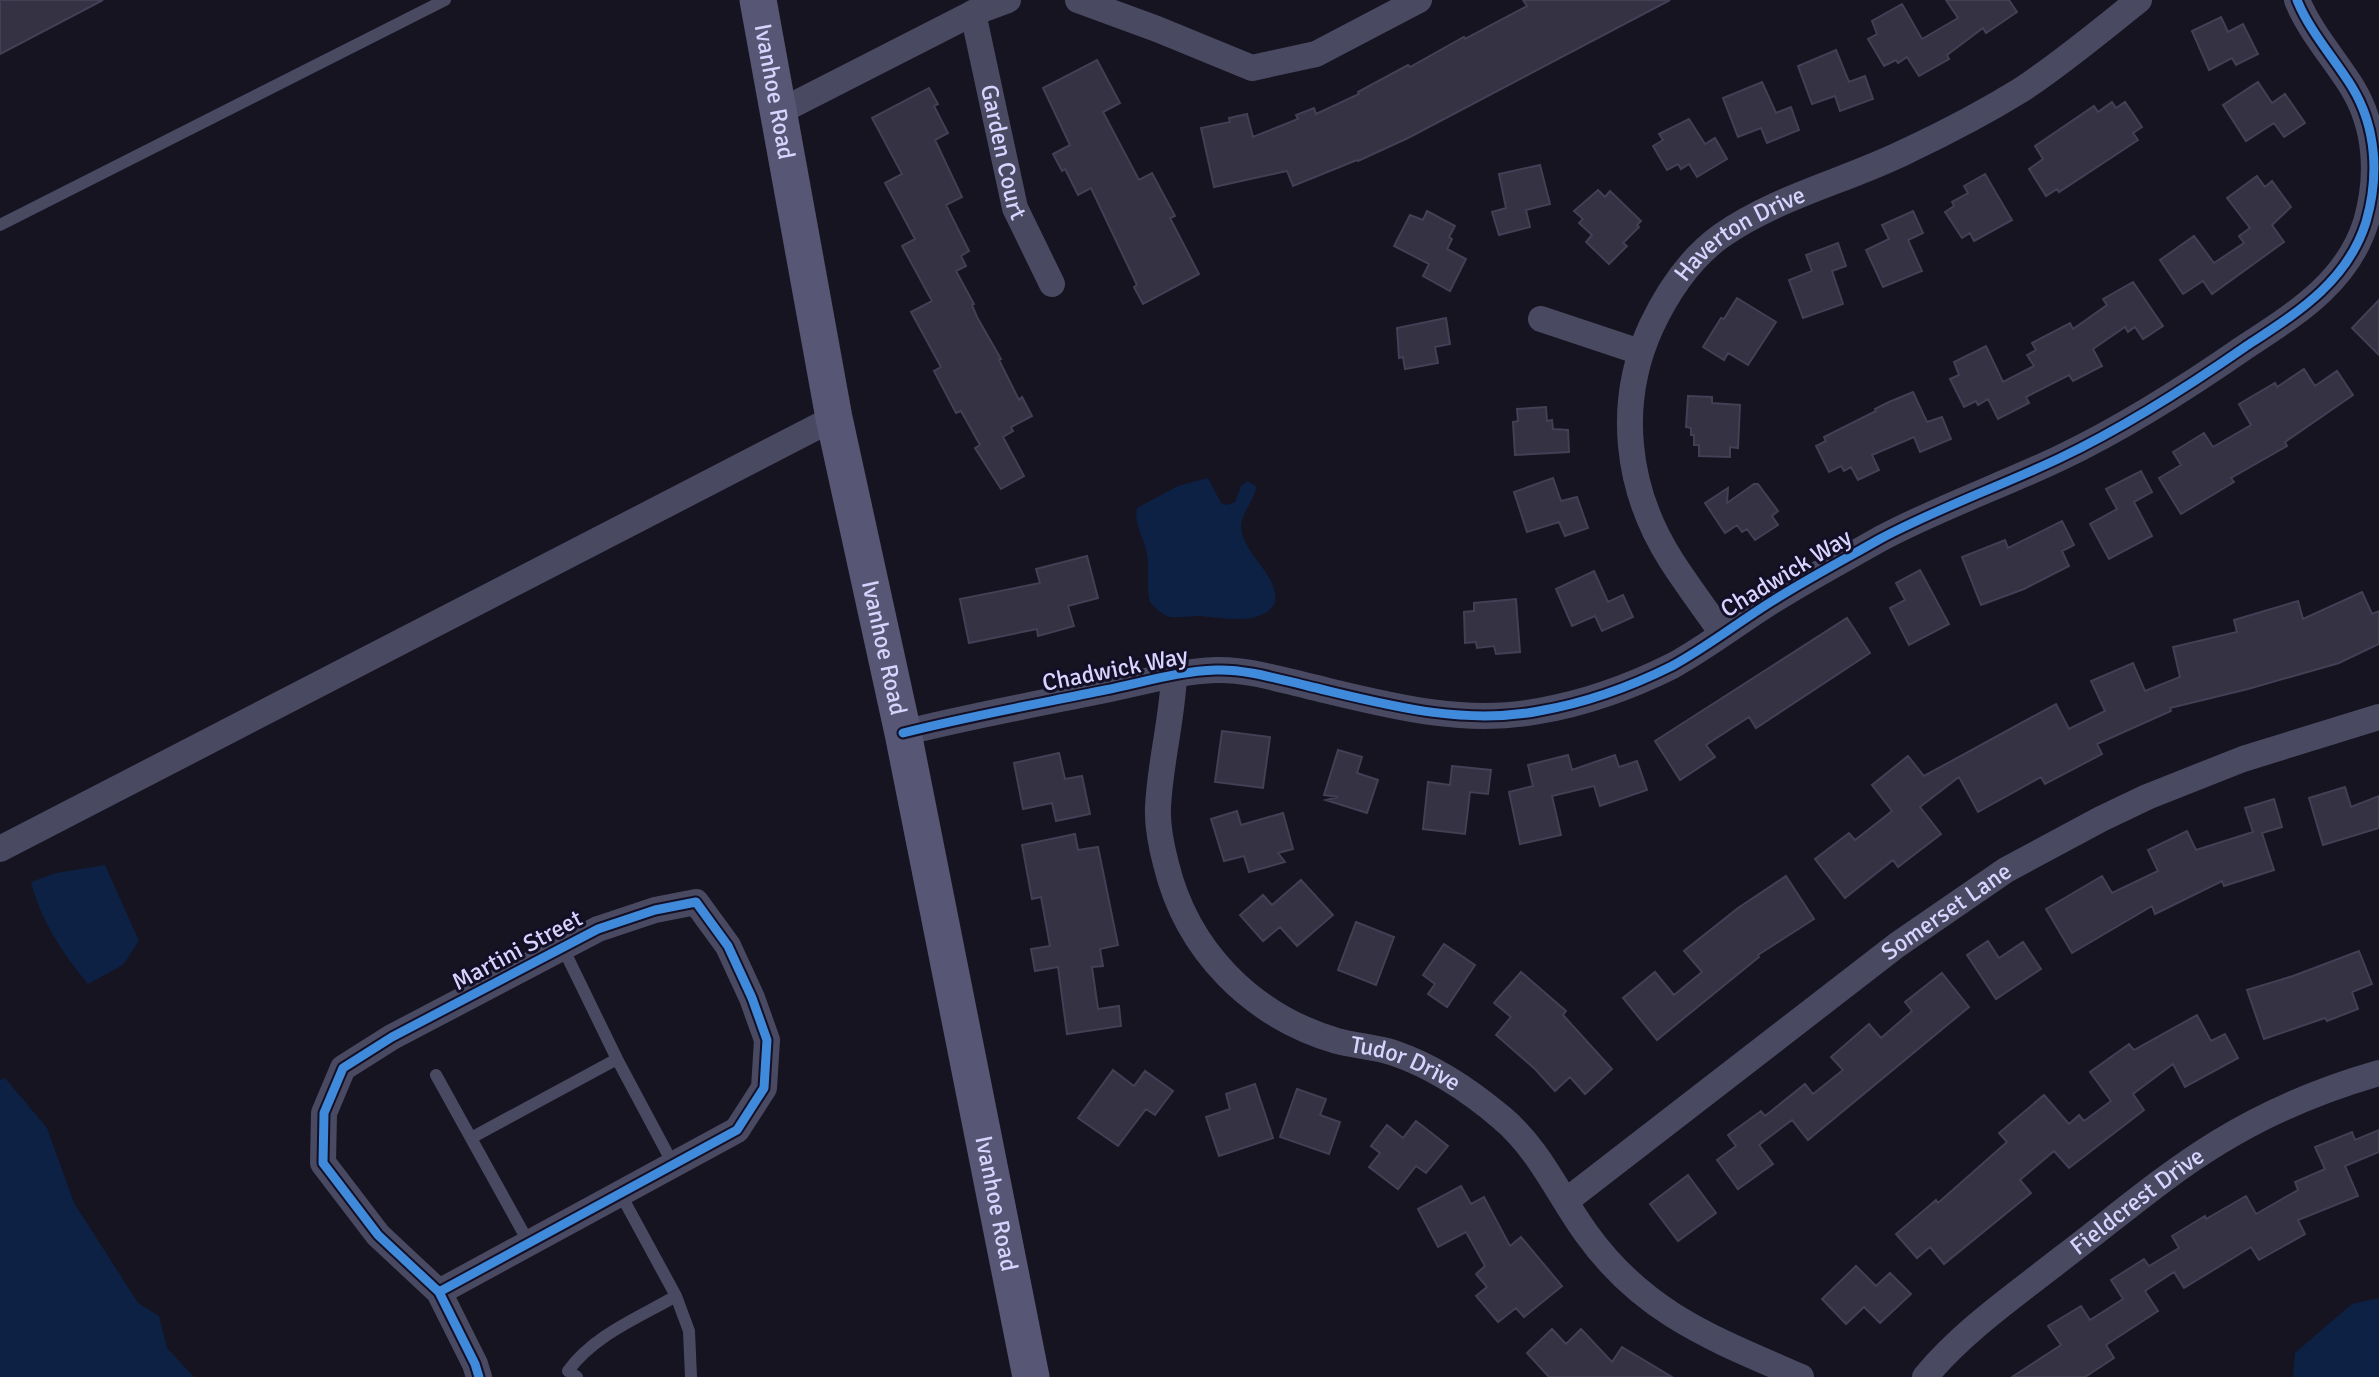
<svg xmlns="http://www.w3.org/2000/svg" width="2379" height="1377" viewBox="0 0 2379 1377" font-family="Signika,sans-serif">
<rect width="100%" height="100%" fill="#161421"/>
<path fill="#0d2144" d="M1208,478L1221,503L1227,505L1235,502L1241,486L1247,481L1256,486C1256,501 1237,515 1242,533C1248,558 1279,576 1275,603C1260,628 1219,616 1196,616C1186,616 1176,619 1167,616C1160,613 1155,608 1150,602C1145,584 1151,564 1145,546C1141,533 1134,522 1137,508L1178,486Z
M105,865L139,941L123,965L88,984C63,954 40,919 31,882L56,873Z
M5,1078L47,1128L74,1203L138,1303L159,1316L167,1348L194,1377H0V1080Z
M2379,1298V1377H2293L2295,1353L2352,1304Z"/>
<path fill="#343243" stroke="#433f54" stroke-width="2" d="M0,0H103L0,54Z
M1523,0H1670L1408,138L1358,161L1357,160L1293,186L1287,171L1214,187L1201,128L1230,122L1229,118L1247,114L1253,137L1298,119L1296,115L1314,108L1316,114L1359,94L1358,92L1408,65L1410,67L1464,37L1465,39L1527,6Z
M1946,0H2009L2017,12L1986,33L1983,28L1947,55L1949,59L1919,76L1907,57L1898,63L1896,60L1884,66L1868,39L1877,34L1872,21L1902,4L1922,39L1958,18Z
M2221,17L2228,32L2243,24L2258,54L2236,65L2232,58L2209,70L2192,31Z
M1836,50L1849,82L1865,76L1873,99L1840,111L1835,96L1812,104L1798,66Z
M1097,60L1120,103L1103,112L1139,180L1152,173L1175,216L1170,218L1199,274L1143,304L1134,287L1137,285L1091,188L1078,195L1065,169L1062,171L1053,154L1070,145L1043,88Z
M1762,82L1776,113L1791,107L1799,130L1767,143L1761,128L1738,137L1723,98Z
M2258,82L2272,103L2285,94L2305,123L2284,137L2274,123L2246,141L2223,105Z
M929,88L938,104L934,106L948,133L935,140L962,197L946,205L969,251L961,256L966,266L956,271L974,304L972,305L977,317L1001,359L999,360L1019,400L1022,397L1032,416L1011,427L1013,431L1003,437L1024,476L1001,489L975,448L980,445L961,411L956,413L934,371L941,367L911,312L932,301L902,246L915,239L885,183L902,174L872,118Z
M2112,102L2116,108L2125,102L2142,127L2133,133L2138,140L2059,192L2057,189L2046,196L2029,169L2043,159L2035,146L2094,106L2098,112Z
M1689,119L1705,144L1715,138L1727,159L1697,177L1689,164L1681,169L1678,164L1667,170L1653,146L1663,140L1659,134Z
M1540,165L1550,204L1526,210L1530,227L1499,235L1492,212L1506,208L1499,174Z
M1985,174L2012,220L1974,241L1970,233L1962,238L1945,212L1954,206L1952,202L1968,193L1964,186Z
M2257,176L2265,187L2272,181L2291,207L2272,225L2284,242L2212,294L2203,281L2183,294L2160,260L2194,236L2214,263L2244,243L2239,236L2250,228L2227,198Z
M1598,190L1605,197L1610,191L1641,221L1637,225L1639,227L1623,243L1627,246L1609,264L1586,242L1592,235L1579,223L1583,219L1574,211Z
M1427,211L1455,226L1449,237L1452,239L1447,249L1466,259L1450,291L1423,276L1429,264L1394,246L1410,215L1423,220Z
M1913,211L1923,233L1908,240L1922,271L1883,287L1866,250L1889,239L1882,225Z
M1838,243L1846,266L1832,271L1843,304L1803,318L1789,280L1812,271L1806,255Z
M2133,282L2163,326L2143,339L2135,327L2128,332L2125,327L2093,349L2102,366L2073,381L2069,375L2026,397L2029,403L1998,419L1988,399L1978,405L1976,401L1964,407L1950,379L1959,375L1954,362L1986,346L2003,382L2034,366L2027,355L2036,350L2032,343L2070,323L2073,329L2107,305L2103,299Z
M1737,298L1776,322L1748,365L1728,353L1724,360L1703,347L1721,318L1724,319Z
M2379,300V355L2352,328Z
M1446,318L1450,344L1435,347L1438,363L1405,369L1403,357L1399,358L1397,328Z
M2304,369L2315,386L2337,371L2353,395L2285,442L2287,446L2231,478L2234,482L2181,514L2159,478L2181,465L2173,452L2204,433L2213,447L2251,425L2239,404L2275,383L2277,387Z
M1913,392L1927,422L1942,417L1951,439L1920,452L1914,437L1872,455L1879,470L1858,480L1851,467L1844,471L1841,466L1829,472L1816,446L1826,441L1824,437L1876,411L1875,409L1889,402Z
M1688,396L1712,397V403L1740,405L1738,448L1730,447V457L1699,456V445H1694V435H1691V428L1686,427Z
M1546,407L1547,421L1552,420L1553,429L1568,430L1569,452L1515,455L1513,422L1518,421L1517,409Z
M2141,471L2152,492L2134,502L2152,536L2109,559L2090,524L2117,509L2106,489Z
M1553,478L1561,501L1577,497L1588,528L1565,536L1559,522L1527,532L1514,492Z
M1754,484H1758L1778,511L1772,516L1778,525L1755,540L1747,529L1742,532L1737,525L1725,533L1705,503L1728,488L1727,503Z
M2062,521L2074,545L2062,551L2069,566L2024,589L1981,605L1962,557L2005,540L2008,548Z
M1087,556L1098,598L1068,606L1074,626L1038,636L1037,629L969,643L960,599L1040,583L1036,569Z
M1920,570L1949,624L1909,645L1890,608L1905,600L1896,583Z
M1594,571L1608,602L1623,595L1633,617L1602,631L1595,616L1572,626L1556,589Z
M2362,592L2372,614L2379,611V644L2339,663L2248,689L2170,708L2171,711L2097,744L2102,754L2045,784L2041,777L1978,812L1959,777L1920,807L1941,834L1898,867L1893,860L1845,898L1815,859L1849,833L1855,840L1892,811L1872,785L1908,756L1924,776L2056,704L2069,729L2105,711L2091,681L2133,663L2145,691L2180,677L2173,647L2237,632L2234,620L2298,601L2303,619Z
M1516,599L1520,652L1496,654L1494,646L1477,648L1476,642L1465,643L1464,612L1474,611V603Z
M1847,618L1870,653L1756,728L1749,717L1706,745L1715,757L1680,780L1655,741Z
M1222,731L1270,737L1263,788L1215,782Z
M1338,750L1362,757L1357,773L1378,780L1367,813L1326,800L1338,797L1324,795Z
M1059,753L1065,779L1082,776L1090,814L1056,821L1052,803L1023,809L1014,763Z
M1568,755L1572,770L1615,755L1619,767L1637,761L1647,790L1600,806L1594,786L1552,796L1561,835L1520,844L1509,792L1533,786L1528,765Z
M1452,766L1491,770L1488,794L1470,792L1465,834L1423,829L1428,782L1450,785Z
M2345,787L2351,807L2379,796V828L2323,845L2309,798Z
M2274,799L2282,827L2262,833L2274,870L2224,886L2222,881L2155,914L2152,906L2072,953L2046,909L2102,876L2112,893L2158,871L2148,850L2187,831L2196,850L2253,832L2245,808Z
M1237,811L1241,825L1283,813L1293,849L1278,853L1285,862L1249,872L1244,856L1224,861L1211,819Z
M1075,834L1078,850L1098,847L1118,945L1100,949L1103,966L1092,967L1098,1009L1119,1006L1121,1026L1067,1034L1058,967L1035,971L1031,949L1050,946L1041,897L1032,899L1022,845Z
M1786,876L1814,919L1758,955L1759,957L1657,1040L1623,998L1655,972L1674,995L1702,972L1684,951L1738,908Z
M1301,880L1333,915L1297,946L1280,927L1263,941L1240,915L1263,895L1272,905Z
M1356,922L1394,937L1376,985L1338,970Z
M1988,941L1999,958L2023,942L2041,969L1996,999L1967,955Z
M1444,944L1475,965L1447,1007L1428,994L1435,984L1423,975Z
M2359,951L2372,984L2352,992L2358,1009L2327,1021L2325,1018L2264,1039L2247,990L2293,976Z
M1521,972L1566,1011L1563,1015L1612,1069L1585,1094L1570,1077L1555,1091L1535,1069L1496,1035L1511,1017L1494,1003Z
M1942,973L1969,1007L1808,1140L1792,1120L1759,1145L1773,1164L1738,1189L1717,1160L1736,1146L1728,1135L1761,1111L1765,1116L1805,1084L1813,1094L1843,1070L1831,1057L1869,1024L1881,1038L1912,1011L1905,1002Z
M2197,1015L2211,1041L2225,1034L2238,1058L2185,1087L2173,1064L2133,1094L2144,1110L2069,1168L2054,1151L2020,1180L2031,1193L1944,1264L1930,1247L1917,1258L1896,1234L1936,1200L1938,1203L2007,1142L1999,1133L2044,1095L2069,1124L2079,1115L2084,1121L2111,1101L2090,1072L2129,1044L2134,1050Z
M1113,1070L1134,1086L1145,1071L1173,1091L1155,1115L1146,1109L1118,1146L1078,1118Z
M1255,1084L1273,1138L1219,1156L1206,1117L1230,1109L1226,1094Z
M1297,1089L1326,1099L1320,1115L1340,1122L1329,1154L1280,1137Z
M1416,1121L1448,1146L1426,1173L1416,1166L1398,1189L1369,1167L1380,1153L1371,1146L1387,1125L1403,1138Z
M2379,1130V1152L2345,1166L2358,1196L2298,1220L2305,1234L2259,1260L2251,1247L2184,1288L2174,1272L2145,1291L2158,1311L2106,1345L2114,1358L2085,1377H2012L2061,1345L2048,1326L2081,1306L2090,1320L2123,1299L2111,1280L2144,1259L2149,1266L2179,1248L2172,1236L2205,1216L2206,1219L2246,1196L2256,1214L2298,1190L2295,1182L2325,1169L2315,1147L2352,1132L2355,1140Z
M1688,1175L1716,1213L1678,1241L1650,1204Z
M1461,1186L1471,1204L1484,1197L1510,1246L1521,1237L1562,1286L1524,1317L1516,1308L1498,1322L1476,1296L1487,1287L1476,1274L1485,1266L1466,1232L1438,1247L1418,1209Z
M1856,1266L1876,1286L1890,1273L1911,1294L1880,1323L1864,1307L1846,1324L1822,1299Z
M1552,1329L1566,1344L1581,1329L1612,1362L1622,1347L1672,1377H1549L1527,1353Z"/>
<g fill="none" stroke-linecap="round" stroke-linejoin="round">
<path stroke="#4a4962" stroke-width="12" d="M0,225L445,0
M562,946L617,1059L673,1164
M436,1075L529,1243
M471,1138L617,1059
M620,1193L676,1296L689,1331L691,1377
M577,1377L568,1371C594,1335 638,1318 676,1296"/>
<g stroke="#4a4962" stroke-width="26">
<path d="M1078,0L1157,29L1252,68L1316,54L1419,0"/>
<path id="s1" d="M973,13L1015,208L1052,284"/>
<path d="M779,112L973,13L1008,0"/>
<path d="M1541,319L1640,352"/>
<path id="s2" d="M1722,633C1705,609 1687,585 1671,560C1626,489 1616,404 1651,327C1667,293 1689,259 1721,236C1778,196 1847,181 1909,150C1945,133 1987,111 2021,90C2062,63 2100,31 2139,0"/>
<path id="s3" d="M1174,676C1172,721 1160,763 1158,807C1157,827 1161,845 1166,864C1187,951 1252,1016 1337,1041C1356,1046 1376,1047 1394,1053C1435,1067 1469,1090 1502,1118C1539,1149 1558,1194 1586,1233C1644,1314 1714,1339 1801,1377"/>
<path d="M903,733C970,716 1037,704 1105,690C1141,683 1179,671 1216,670C1246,669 1278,679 1308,686C1384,704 1461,726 1539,711C1585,703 1630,687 1672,666C1707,647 1740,621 1774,600C1809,578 1845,559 1880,539C1938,508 2001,486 2060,458C2125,427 2186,388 2245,347C2295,314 2347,283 2366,222C2379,177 2377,128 2352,87C2334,58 2310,32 2297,0"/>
<path d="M0,849L834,418"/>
<path id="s4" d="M1566,1201L1897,945L2006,870L2101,819L2147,797L2243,759L2379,717"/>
<path d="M439,1292L737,1130L764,1088L767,1040L752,998L728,946L696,902L655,910L598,929L392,1037L343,1068L324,1113L323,1163L378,1235L439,1292L475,1364L479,1377"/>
<path id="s5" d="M1925,1377C1963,1331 2014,1296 2061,1259C2113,1220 2163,1176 2219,1142C2268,1112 2323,1089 2379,1073"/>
</g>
<path stroke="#575674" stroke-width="37" id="s6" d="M758,0L834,418L903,733L1031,1377"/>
<g stroke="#130f26" stroke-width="13">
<path id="cycleway" d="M903,733C970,716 1037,704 1105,690C1141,683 1179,671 1216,670C1246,669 1278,679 1308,686C1384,704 1461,726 1539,711C1585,703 1630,687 1672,666C1707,647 1740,621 1774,600C1809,578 1845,559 1880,539C1938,508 2001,486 2060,458C2125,427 2186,388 2245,347C2295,314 2347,283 2366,222C2379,177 2377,128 2352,87C2334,58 2310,32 2297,0
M439,1292L737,1130L764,1088L767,1040L752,998L728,946L696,902L655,910L598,929L392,1037L343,1068L324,1113L323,1163L378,1235L439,1292L475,1364L479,1377"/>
</g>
<use href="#cycleway" stroke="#408adc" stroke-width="9"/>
</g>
<g text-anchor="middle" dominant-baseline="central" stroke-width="6" stroke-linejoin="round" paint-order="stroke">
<g font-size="24" fill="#d9d4ff" stroke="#130f26">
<text stroke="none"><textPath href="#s6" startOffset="93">Ivanhoe Road</textPath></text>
<text stroke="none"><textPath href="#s1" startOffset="142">Garden Court</textPath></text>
<text stroke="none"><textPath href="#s2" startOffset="466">Haverton Drive</textPath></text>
<text transform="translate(1786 573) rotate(-31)">Chadwick Way</text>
<text stroke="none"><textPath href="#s6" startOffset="660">Ivanhoe Road</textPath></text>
<text transform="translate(1115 669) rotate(-11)">Chadwick Way</text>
<text stroke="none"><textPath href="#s4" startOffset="478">Somerset Lane</textPath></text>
<text transform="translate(517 950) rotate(-28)">Martini Street</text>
<text stroke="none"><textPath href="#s3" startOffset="520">Tudor Drive</textPath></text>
<text stroke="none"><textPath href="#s5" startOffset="276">Fieldcrest Drive</textPath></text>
<text stroke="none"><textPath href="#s6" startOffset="1227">Ivanhoe Road</textPath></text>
</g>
</g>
</svg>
